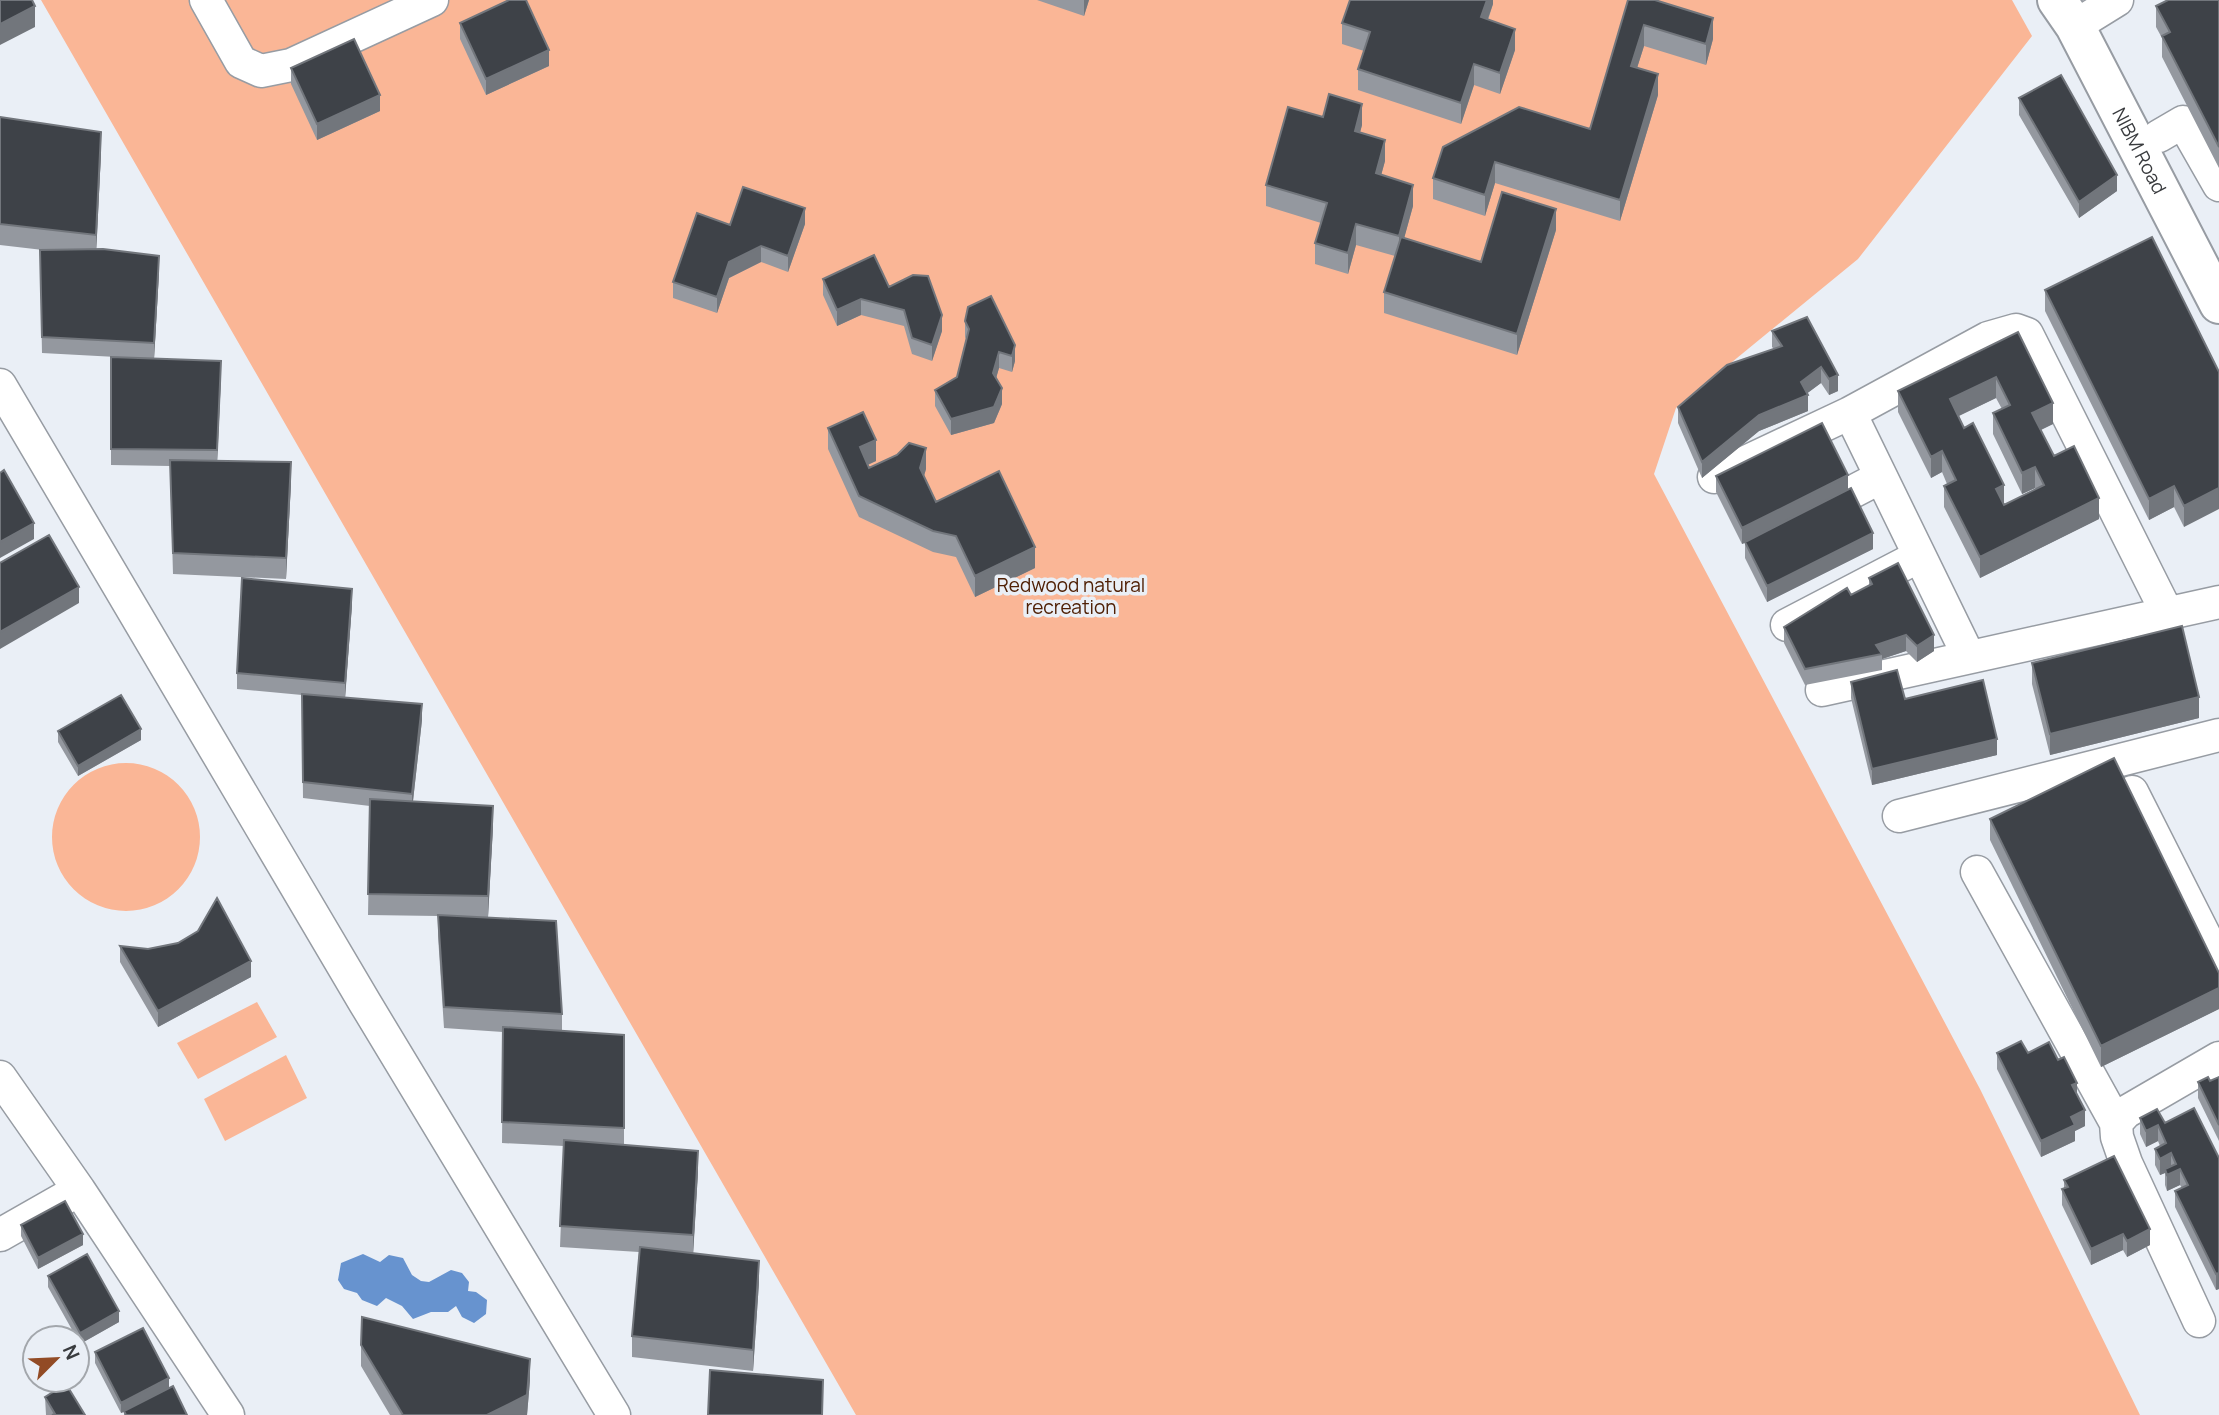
<svg xmlns="http://www.w3.org/2000/svg" width="2219" height="1415" viewBox="0 0 2219 1415" font-family="Manrope,sans-serif">
<rect width="100%" height="100%" fill="#eaeff6"/>
<path fill="#fab696" d="M41,0H2012L2032,36L1858,259L1676,408L1654,474L1980,1089L2140,1415H856Z
M52 837a74 74 0 1 1 148 0a74 74 0 1 1-148 0Z
M257,1002L277,1037L198,1079L177,1043Z
M286,1055L307,1098L225,1141L204,1099Z"/>
<path fill="#6793cf" d="M363,1254L380,1262L389,1255L403,1258L412,1275L421,1281L429,1282L451,1270L462,1273L469,1282L468,1291L476,1292L487,1300L486,1314L474,1323L462,1317L456,1306L448,1312H431L413,1319L402,1306L386,1298L377,1306L362,1300L357,1293L344,1289L338,1280L341,1263Z"/>
<g fill="none" stroke-linecap="round" stroke-linejoin="round">
<g stroke="#979ca3" stroke-width="35">
<path id="minor" d="M206,0L241,62L261,71L291,65L432,0
M2075,26L2117,0
M2159,136L2183,122L2219,185
M0,385L365,1003L614,1415
M1850,413L1988,338L2016,330L2027,334L2167,613
M1714,477L1850,413L1969,657
M1814,512L1881,477
M1787,625L1906,563
M1822,690L2219,602
M2132,792L2219,964
M1899,816L2219,735
M1977,872L2116,1123
M0,1077L79,1190L228,1415
M0,1235L79,1190
M2199,1321L2126,1163L2117,1137L2116,1123L2126,1112L2219,1058"/>
</g>
<g stroke="#979ca3" stroke-width="42">
<g id="tertiary">
<path id="s1" d="M2057,0L2075,26L2219,304"/>
</g>
</g>
<use href="#minor" stroke="#fff" stroke-width="32"/>
<use href="#tertiary" stroke="#fff" stroke-width="38"/>
</g>
<path fill="#94989f" fill-rule="evenodd" d="M1037,0H1089L1084,16Z
M1493,0V4L1488,20L1515,50L1500,94L1474,85L1461,124L1358,90V69L1364,51L1342,44V23Z
M1628,0L1713,39L1706,65L1644,46L1637,68L1658,95L1620,221L1495,183L1485,216L1433,199V178L1590,129Z
M2219,0V168L2162,57V38L2156,27V6Z
M460,23L549,66L486,95L460,39Z
M291,68L380,111L317,140L291,84Z
M2019,98L2117,191L2079,218L2019,115Z
M0,117L101,153L96,249L159,272L154,359L221,377L217,461L291,483L286,579L173,574L170,466L111,465V357L135,358L42,353L40,250H43L0,245Z
M1323,117L1362,125L1360,132L1385,161L1381,175L1413,206L1404,238L1481,262L1556,230L1517,355L1384,313V292L1395,256L1356,245L1348,274L1315,264V243L1321,223L1266,206V185Z
M805,224L788,272L761,262L729,278L717,313L673,298V282L730,225Z
M823,279L889,287L942,331L932,361L912,354L904,326L861,315L837,326L823,295Z
M2045,290L2219,372L2184,527L2174,507L2149,520L2045,311Z
M991,296L1015,361L1012,372L999,368L996,378L1002,404L994,423L951,435L935,406V390L957,377L966,339L965,337V321Z
M1807,317L1838,391L1829,395L1821,383L1807,393L1808,411L1759,431L1702,478L1678,423V407L1774,349L1772,347V331Z
M2018,332L2053,424L2041,430L2054,456L2099,519L1980,578L1944,507V486L1947,484L1942,472L1931,478L1898,412V391ZM1996,398L2002,409L1993,413V434L2022,494L2035,488L2036,489L2004,505V485L1964,428L1959,416Z
M828,428L876,461L868,465L869,468L926,469L924,476L936,502L1035,568L975,597L956,557L933,552L859,517L828,449Z
M1716,476L1848,489L1873,549L1767,602L1745,558V543L1742,544L1716,492Z
M1869,578L1934,651L1917,662L1906,651L1882,659V670L1805,685L1784,643V627L1869,586Z
M352,605L345,697L422,720L413,801L493,827L488,917L562,1014V1031L624,1035V1145L698,1172L693,1253L759,1282L753,1371L632,1357V1336L639,1252L560,1247L564,1146L502,1143L503,1032L444,1028L438,936V916L368,915L370,806L303,798L302,695L237,689V673Z
M2032,663L2199,718L2050,755L2032,684Z
M1851,682L1997,755L1872,785L1851,698Z
M58,731L141,740L78,776L58,742Z
M1990,819L2219,973V1009L2101,1067L1990,840Z
M120,946L251,977L158,1027L120,962Z
M1997,1053H2028L2077,1094L2085,1126L2075,1131V1141L2041,1157L1997,1069Z
M2219,1077V1141L2198,1098V1082L2210,1081Z
M2140,1118L2165,1123L2219,1158V1289L2216,1290L2175,1207V1191L2182,1188L2180,1185L2167,1191L2165,1185V1173L2160,1175L2155,1165V1149L2160,1146L2158,1141L2146,1147L2140,1134Z
M2064,1180L2150,1245L2127,1257L2123,1250L2091,1265L2062,1205V1189L2064,1188Z
M21,1225L83,1245L38,1269L21,1236Z
M48,1276L119,1322L80,1344L48,1287Z
M361,1345L530,1380L527,1415H390L361,1366Z
M95,1352L169,1388L187,1415H124V1412L121,1413L95,1363Z
M45,1397L85,1415H46Z"/>
<path fill="#72767c" d="M1084,0H1089L1084,16Z
M1487,0H1493V4L1481,38V17Z
M35,6V27L0,45V24Z
M1713,18V39L1706,65V44Z
M1644,25V46L1631,87V66Z
M1515,29V50L1500,94V73Z
M549,50V66L486,95V79Z
M1474,64V85L1461,124V103Z
M1658,74V95L1620,221V200Z
M380,95V111L317,140V124Z
M1362,104V125L1355,152V131Z
M101,132V153L96,256V235Z
M1385,140V161L1376,194V173Z
M1495,162V183L1485,216V195Z
M2117,175V191L2079,218V202Z
M1413,185V206L1399,257V236Z
M805,208V224L788,272V256Z
M1556,209V230L1517,355V334Z
M1356,224V245L1348,274V253Z
M761,246V262L729,278L717,313V297L729,262Z
M159,256V272L154,359V343Z
M861,299V315L837,326V310Z
M942,315V331L932,361V345Z
M1015,345V361L1012,372V356Z
M999,352V368L993,389V373Z
M221,361V377L217,466V450Z
M1821,367V383L1801,398V382Z
M1838,375V391L1829,395V379Z
M1996,377V398L1950,420V399Z
M1002,388V404L994,423L951,435V419Z
M1808,395V411L1759,431L1702,478V462L1759,415Z
M2053,403V424L2032,434V413Z
M876,440V461L860,468V447Z
M926,448V469L920,489V468Z
M1942,451V472L1931,478V457Z
M291,462V483L286,579V558Z
M2035,467V488L2022,494V473Z
M1848,475V491L1742,544V528Z
M2004,485V506L1996,489Z
M2174,486V507L2149,520V499Z
M2219,488V509L2184,527V506Z
M2099,498V519L1980,578V557Z
M34,523V539L0,558V542Z
M1873,533V549L1767,602V586Z
M1035,547V568L975,597V576Z
M79,587V603L0,649V632Z
M352,589V605L345,699V683Z
M1906,635V651L1882,659V654L1876,645Z
M1934,635V651L1917,662V646Z
M2199,697V718L2050,755V734Z
M422,704V720L412,810V794Z
M141,729V740L78,776V766Z
M1997,739V755L1872,785V769Z
M493,806V827L488,917V896Z
M251,961V977L158,1027V1011Z
M2219,988V1009L2101,1067V1046Z
M2077,1083V1099L2072,1085Z
M2085,1110V1126L2075,1131V1141L2041,1157V1141L2071,1117Z
M2158,1125V1141L2146,1147V1131Z
M698,1151V1172L693,1256V1235Z
M2171,1153V1170L2165,1169V1173L2160,1175V1159Z
M2180,1169V1185L2167,1191V1175Z
M2150,1229V1245L2127,1257V1241Z
M83,1234V1245L38,1269V1258Z
M2123,1234V1250L2091,1265V1249Z
M759,1261V1282L753,1371V1350Z
M2219,1273V1289L2216,1290V1274Z
M119,1311V1322L80,1344V1333Z
M530,1359V1380L527,1415H487Z
M169,1378V1389L121,1413V1403Z"/>
<path fill="#3e4248" stroke="#72767c" stroke-width="2" fill-rule="evenodd" d="M0,0H32L35,6L0,24Z
M509,0H526L549,50L486,79L460,23Z
M1350,0H1487L1481,17L1515,29L1500,73L1474,64L1461,103L1358,69L1370,32L1342,23Z
M1628,0H1655L1713,18L1706,44L1644,25L1631,66L1658,74L1620,200L1495,162L1485,195L1433,178L1443,147L1519,107L1590,129Z
M2168,0H2219V147L2162,36L2170,32L2156,6Z
M354,39L380,95L317,124L291,68Z
M2061,75L2117,175L2079,202L2019,98Z
M1329,94L1362,104L1355,131L1385,140L1376,173L1413,185L1399,236L1356,224L1348,253L1315,243L1327,203L1266,185L1288,107L1323,117Z
M0,117L101,132L96,235L0,224Z
M743,187L805,208L788,256L761,246L729,262L717,297L673,282L697,213L730,225Z
M1502,192L1556,209L1517,334L1384,292L1401,237L1481,262Z
M2152,237L2219,372V488L2184,506L2174,486L2149,499L2045,290Z
M103,249L159,256L154,343L42,337L40,250Z
M874,255L889,287L913,275L928,276L942,315L932,345L912,338L904,310L861,299L837,310L823,279Z
M991,296L1015,345L1012,356L999,352L993,373L1002,388L994,407L951,419L935,390L957,377L969,329L965,321L968,307Z
M1807,317L1838,375L1829,379L1821,367L1801,382L1808,395L1759,415L1702,462L1678,407L1727,365L1782,346L1772,331Z
M2018,332L2053,403L2032,413L2054,456L2074,446L2099,498L1980,557L1944,486L1956,480L1942,451L1931,457L1898,391ZM1996,377L2010,405L1993,413L2022,473L2035,467L2044,485L2004,505L1996,489L2004,485L1973,423L1964,428L1950,399Z
M111,357L221,361L217,450L111,449Z
M863,412L876,440L860,447L869,468L897,455L909,443L926,448L920,468L936,502L999,471L1035,547L975,576L956,536L933,531L859,496L828,428Z
M1822,423L1848,475L1742,528L1716,476Z
M170,460L291,462L286,558L173,553Z
M4,470L34,523L0,542V473Z
M1851,488L1873,533L1767,586L1745,542Z
M49,535L79,587L0,632V563Z
M1898,563L1934,635L1917,646L1906,635L1876,645L1882,654L1805,669L1784,627L1847,588L1851,595L1872,584L1869,578Z
M242,578L352,589L345,683L237,673Z
M2182,626L2199,697L2050,734L2032,663Z
M1897,670L1905,699L1983,680L1997,739L1872,769L1851,682Z
M302,694L422,704L412,794L303,782Z
M121,695L141,729L78,766L58,731Z
M2114,758L2219,973V988L2101,1046L1990,819Z
M370,799L493,806L488,896L368,894Z
M217,898L251,961L158,1011L120,946L148,949L178,943L198,931Z
M438,915L556,921L562,1014L444,1007Z
M503,1027L624,1035V1128L502,1122Z
M2021,1041L2028,1053L2049,1042L2058,1060L2064,1057L2077,1083L2072,1085L2085,1110L2071,1117L2075,1125L2041,1141L1997,1053Z
M2208,1077L2210,1081L2219,1077V1125L2198,1082Z
M2194,1108L2219,1158V1273L2216,1274L2175,1191L2188,1185L2180,1169L2167,1175L2165,1169L2176,1164L2171,1153L2160,1159L2155,1149L2166,1143L2158,1125L2146,1131L2140,1118L2157,1109L2165,1123Z
M564,1140L698,1151L693,1235L560,1226Z
M2114,1156L2150,1229L2127,1241L2123,1234L2091,1249L2062,1189L2068,1187L2064,1180Z
M65,1201L83,1234L38,1258L21,1225Z
M640,1247L759,1261L753,1350L632,1336Z
M87,1254L119,1311L80,1333L48,1276Z
M362,1317L530,1359L527,1395L487,1415H403L361,1345Z
M143,1328L169,1378L121,1403L95,1352Z
M710,1370L823,1380L822,1415H708Z
M66,1384L85,1415H52L55,1414L45,1397Z
M173,1386L187,1415H126L124,1411Z"/>
<g text-anchor="middle" dominant-baseline="central" stroke-width="7" stroke-linejoin="round" paint-order="stroke">
<g font-size="19" fill="#393b3e" stroke="#eaeff6">
<text stroke="none"><textPath href="#s1" startOffset="172">NIBM Road</textPath></text>
</g>
<g font-size="19" fill="#4f2005" stroke="#eaeff6">
<text x="1071" y="585">Redwood natural<tspan x="1071" dy="22">recreation</tspan></text>
</g>
</g>
<g transform="translate(56 1359) rotate(66)"><circle r="33" fill="#eaeff6" stroke="#a3a7ac" stroke-width="2"/>
<path d="M0-5L12 26L0 18L-12 26Z" fill="#924b25"/>
<text y="-10" font-size="19" font-weight="bold" text-anchor="middle" fill="#393b3e">N</text>
</g>
</svg>
